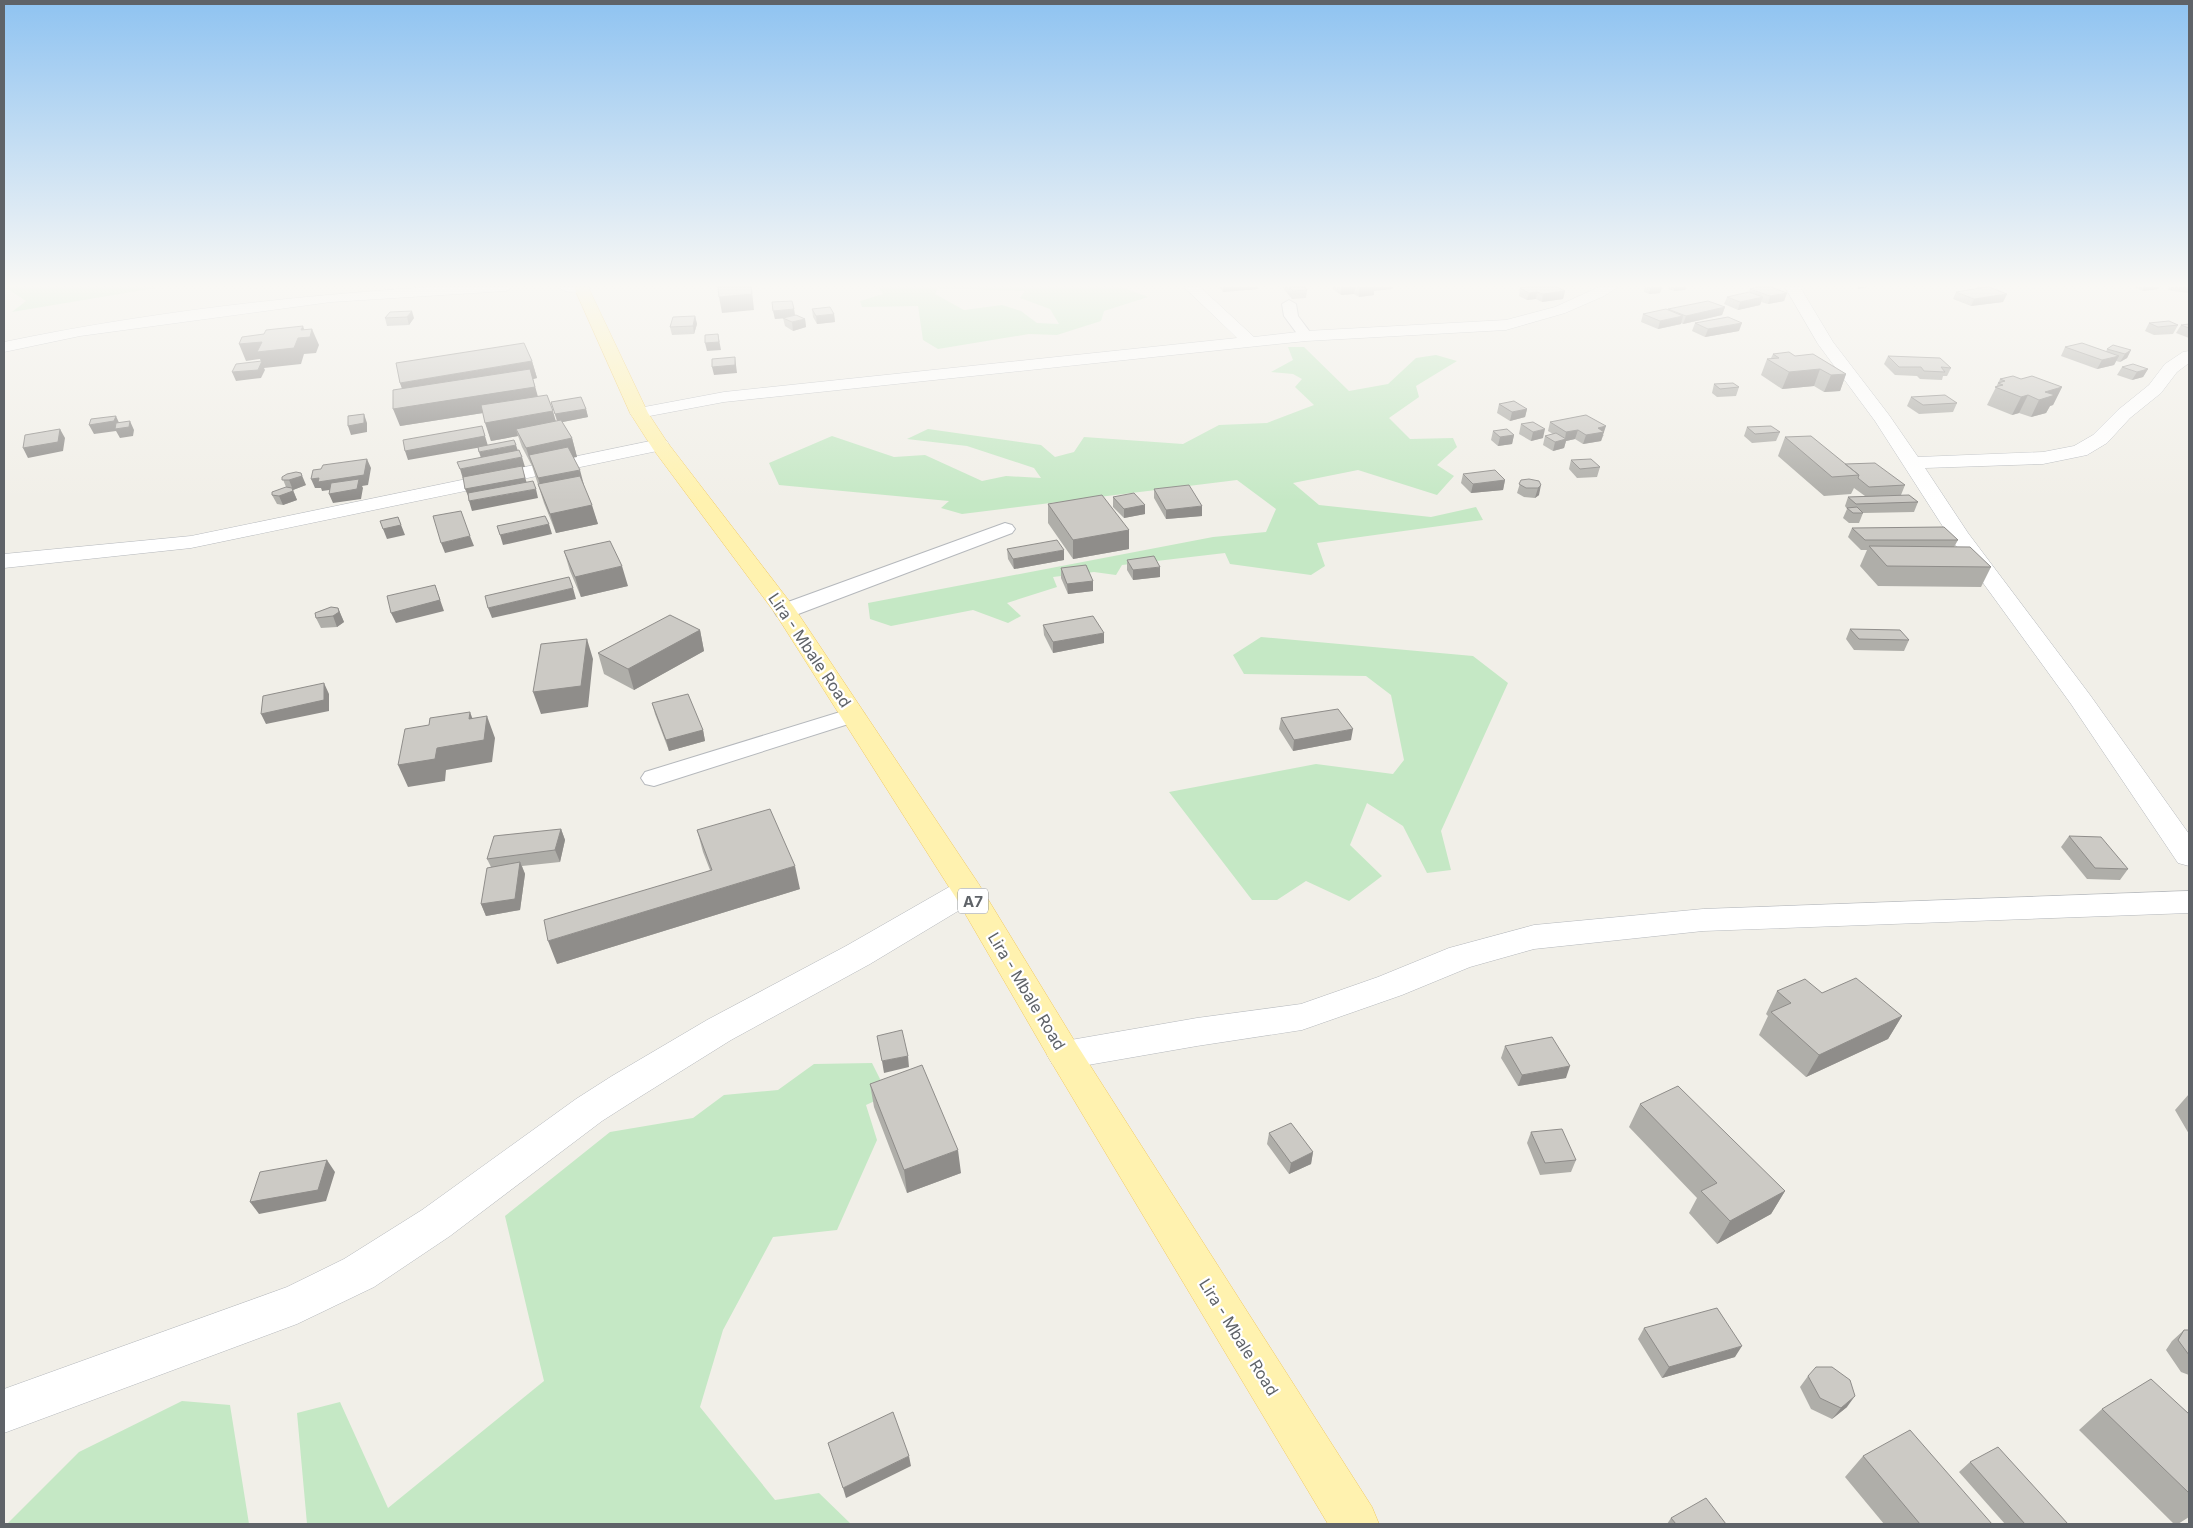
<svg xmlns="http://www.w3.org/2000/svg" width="2193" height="1528" viewBox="0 0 2193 1528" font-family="Inter,sans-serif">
<rect width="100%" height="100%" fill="#f1efe8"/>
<path fill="#c5e8c5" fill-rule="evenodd" d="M5,287H161L12,312L26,301Z
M878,287H1122L1148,297L1104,311L1101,321L1057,335L1029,334L938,349L923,340L918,306L862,307L860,301L883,294ZM938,288L1025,291L1020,298L1050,309L1059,324L1037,323L1021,311L1002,305L964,310L935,294Z
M1288,347H1304L1349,391L1388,384L1416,358L1436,355L1457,361L1416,386L1419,397L1389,418L1410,439L1453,438L1457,447L1437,465L1454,476L1437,495L1358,470L1293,483L1319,505L1431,517L1476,507L1483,520L1317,543L1325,566L1311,575L1230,564L1225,553L1122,565L1116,575L1094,572L1053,577L1057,587L1007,603L1021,616L1008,623L973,610L891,626L870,619L868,603L1213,537L1266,532L1276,509L1237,480L962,514L941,508L949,501L779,485L769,463L832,436L894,457L925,455L982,481L1006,476L1041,478L1034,468L967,446L907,439L928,429L1041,445L1055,457L1074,452L1084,437L1183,444L1219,425L1267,423L1314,405L1295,387L1302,379L1293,374L1271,372L1293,360Z
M1261,637L1473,656L1508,683L1441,831L1451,870L1427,873L1403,826L1367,803L1350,845L1382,876L1349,901L1306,881L1277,900H1252L1169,792L1316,764L1393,774L1404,760L1391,695L1366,676L1244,674L1233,655Z
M872,1063L888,1095L866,1105L877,1140L837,1230L773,1237L723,1330L700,1407L775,1500L819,1493L851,1524H307L297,1413L340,1402L388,1508L544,1381L505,1216L610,1132L693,1118L724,1095L778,1090L814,1064Z
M182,1401L230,1405L249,1524H7L79,1452Z"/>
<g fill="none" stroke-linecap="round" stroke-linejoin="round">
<g stroke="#b5b8bc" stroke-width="2">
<path id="service" d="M1289,300L1296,304L1298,316L1313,336L1311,339H1301L1284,316L1282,304Z
M1005,523L1012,525L1015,529L1012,533L793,616L785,617L777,616L774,611L777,606Z
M853,708L861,710L865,715L861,720L654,786L645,784L641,778L645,772Z"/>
</g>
<g stroke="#b5b8bc" stroke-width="1">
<path id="minor" d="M431,287H513L506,291L331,302L80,336L4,352V342C144,313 289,296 431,287Z
M559,287H589V288L587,291C579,293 565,294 559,287Z
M1184,287H1200L1254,337L1306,331L1506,320L1555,307L1599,287H1618L1604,296L1565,313L1506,330L1306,341L724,402L639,418L633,417L630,413L633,409L639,408L724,392L1237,338Z
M1785,287H1800L1833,342L1889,415L1918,457L2043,452L2074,446L2093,435L2118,410L2149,385L2165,364L2183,352L2189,351V363L2177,372L2161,393L2130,418L2107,443L2087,455L2043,464L1925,468L1968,533L2090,695L2189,834V866L2178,863L2071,704L1949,536L1875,421L1818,344Z
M660,439L667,441L669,445L667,449L191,548L4,568V554L191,536Z
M967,880L978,883L982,891L978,899L870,964L731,1040L638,1098L602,1121L450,1236L374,1287L297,1324L4,1433V1389L287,1287L344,1259L422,1210L576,1099L612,1076L707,1020L846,946L956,883Z
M2189,891V913L1703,931L1534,949L1470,967L1402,995L1302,1030L1197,1046L1065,1069L1053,1065L1047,1055L1053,1045L1065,1041L1197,1018L1301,1004L1378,977L1449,948L1534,925L1703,909Z"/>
</g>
<g stroke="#f2c960" stroke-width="1">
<path id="primary" d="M574,287H588L648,413L667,442L793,606L978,883L1077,1045L1372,1507L1379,1524H1328L1053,1065L956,898L775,613L653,449L630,413Z"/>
</g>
<use href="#service" fill="#fff" fill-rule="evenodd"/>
<use href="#minor" fill="#fff" fill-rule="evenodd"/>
<use href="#primary" fill="#fff2af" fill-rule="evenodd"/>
</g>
<path fill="#afaea9" d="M1219,287H1258V289L1223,292Z
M1282,287H1305L1307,290L1306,298L1292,299Z
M1333,287H1393L1392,289L1374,291V295L1359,297L1354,294L1341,295L1333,289Z
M1520,287H1557L1565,291L1563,299L1542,302L1536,299L1527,300L1519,296Z
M1645,287H1662L1660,293L1649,294L1644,292Z
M1669,287H1686L1685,290L1674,291L1668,289Z
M1975,287H1992L1991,288L2007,294L2003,302L1971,306L1953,299L1956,292L1978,289Z
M2134,287H2159L2158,289L2143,291Z
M2169,287H2189V291L2188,293L2168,290Z
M1750,289L1787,293L1784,301L1768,304L1761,302L1760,305L1738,310L1724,304L1727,297L1749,292Z
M772,302L794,309L795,315L805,319L806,327L793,331L785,326L783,318H786L775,319Z
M1725,307L1722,315L1683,324L1681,323V324L1658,329L1641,322L1643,314L1668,310V309Z
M812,309L834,314L835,322L817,324L813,317Z
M390,312L414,318L409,325L387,326L385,318Z
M695,316L697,324L694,334L672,335L670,327Z
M1695,323L1739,331L1705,337L1692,331Z
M2149,323L2178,325L2173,334L2154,335L2145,331Z
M2189,324V338L2176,333L2181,325Z
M2065,347L2106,352L2107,349L2131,350L2127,358L2120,362L2116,361L2114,365L2097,369L2061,356Z
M1773,354L1795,356L1846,374L1840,391L1824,392L1814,386L1782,389L1761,375L1767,359L1771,358Z
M1888,356L1951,368L1947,376H1943L1942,380L1920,379L1917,376L1895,375L1884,364Z
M532,361L537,378L533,379L537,396L556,421H557L551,402L586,409L588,417L562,422L572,438L577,457H573L598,524L556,533L544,503L532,466L522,447L518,436L491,441L483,413L400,426L402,388L400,383Z
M2122,367L2148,369L2143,377L2132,380L2117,375Z
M2000,379H2021L2062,387L2053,405L2050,406L2046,413L2031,417L2019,413L2012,415L1987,405Z
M1714,384L1739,387L1736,396L1717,397L1712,393Z
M1911,397L1957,403L1953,412L1919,414L1907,406Z
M1499,404L1527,409L1525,417L1510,421L1497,413Z
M1550,422L1604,435L1603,436L1601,441L1583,444L1575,439L1566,441L1564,448L1553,451L1543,445L1545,436L1553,434L1548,431Z
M1521,424L1543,438L1531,441L1519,434Z
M1747,427L1780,432L1776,441L1752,443L1744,436Z
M1493,431L1514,435L1512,444L1498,446L1491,440Z
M1785,437L1845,464L1905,485L1901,495L1918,502L1914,512L1863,513L1859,523H1849L1843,518L1847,509L1845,506L1848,497L1865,496L1854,488L1851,494L1824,496L1778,456Z
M1571,460L1600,467L1597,477L1577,478L1569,469Z
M1463,474L1505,480L1503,490L1471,493L1461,483Z
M282,477L306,485L293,490L297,500L283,505L277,504L272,495L286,487Z
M1521,480L1539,481V495L1535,498L1524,497L1517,493Z
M1154,489L1202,516L1166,519L1154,498Z
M1113,497L1145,505V514L1124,518L1113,507Z
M1048,504L1129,530V549L1073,559L1048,523Z
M1852,528L1958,540L1954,547L1991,567L1981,587L1878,586L1860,566L1867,550H1861L1848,537Z
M1007,549L1064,560L1014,569L1008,559Z
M564,551L628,586L581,597L570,571Z
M1127,560L1160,577L1133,580L1127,570Z
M1061,568L1093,581V591L1068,594L1061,578Z
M338,608L344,622L337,627L321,628L316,618Z
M1043,625L1104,643L1053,653L1044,635Z
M1850,629L1909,640L1904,651L1854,650L1846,639Z
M700,630L704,651L634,690L604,674L598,653Z
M652,703L703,730L705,741L669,751L655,714Z
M1281,718L1351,740L1293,751L1279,729Z
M561,829L565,840L560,862L522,866L525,874L520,910L486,916L481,904L491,867L487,859Z
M697,830L800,889L557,964L710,870L703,852Z
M2069,836L2128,869L2120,880L2087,879L2061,847Z
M1777,991L1902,1016L1888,1039L1806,1077L1759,1035L1768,1016L1766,1014Z
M1505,1046L1566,1078L1518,1086L1501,1058Z
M870,1084L961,1173L907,1193L874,1107Z
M2189,1094V1134L2175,1110Z
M1640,1104L1785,1191L1771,1214L1717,1244L1689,1213L1697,1198L1629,1127Z
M1531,1132L1576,1160L1571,1172L1540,1175L1527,1143Z
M1269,1133L1313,1152L1311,1164L1289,1174L1267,1144Z
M1644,1328L1735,1357L1662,1378L1638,1339Z
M2184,1330H2189V1375L2181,1372L2166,1350L2172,1341Z
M1808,1376L1847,1407L1832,1419L1811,1409L1800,1387Z
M2102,1409L2189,1414V1517L2178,1524H2174L2079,1430Z
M1863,1456L1992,1524H1884L1845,1477Z
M1970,1462L2068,1524H2005L1959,1472Z
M1671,1518L1726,1524H1667Z"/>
<path fill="#8f8d8a" d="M1224,287H1258V289L1223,292Z
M1342,287H1355L1354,294L1341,295Z
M1360,287H1393L1392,289L1374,291V295L1359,297Z
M1651,287H1662L1660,293L1649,294Z
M1675,287H1686L1685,290L1674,291Z
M1858,287H1868L1858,289Z
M2144,287H2159L2158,289L2143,291Z
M752,291L754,310L722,313L719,297Z
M1565,291L1563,299L1542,302L1543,294Z
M1537,292L1536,299L1527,300L1529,293Z
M1787,293L1784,301L1768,304L1770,296Z
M2007,294L2003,302L1971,306L1974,299Z
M1763,297L1760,305L1738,310L1740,302Z
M1725,307L1722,315L1683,324L1686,316Z
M794,309L795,317L775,319L773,311Z
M412,311L414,318L409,325L407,317Z
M834,314L835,322L817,324L816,316Z
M695,316L697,324L694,334L693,326Z
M1683,316L1681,324L1658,329L1660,321Z
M805,319L806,327L793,331L792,322Z
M1742,323L1739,331L1705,337L1708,329Z
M303,326L307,337L312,329L319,345L316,353L304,354L301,364L264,368L265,370L261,378L236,381L232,372L261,362L260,359L246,361L239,344L301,330Z
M718,334L721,350L707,351L705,343Z
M2131,350L2127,358L2120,362L2125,354Z
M2119,356L2114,365L2097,369L2102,360Z
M735,357L737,373L714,375L712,367Z
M532,361L537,378L533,379L540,404L400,426L393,409L406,400L400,383Z
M1820,369L1814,386L1782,389L1789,372Z
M2148,369L2143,377L2132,380L2137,372Z
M1846,374L1840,391L1824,392L1831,375Z
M2062,387L2053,405L2050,406L2046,413L2031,417L2039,400L2045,392Z
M2028,395L2019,413L2012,415L2021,397Z
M586,409L588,417L558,423L555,414Z
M1527,409L1525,417L1510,421L1512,412Z
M553,411L558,429H516L518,436L491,441L485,423Z
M364,414L367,423V432L351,435L348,426Z
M116,416L120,425L130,421L134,430L133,436L120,438L116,431L94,434L89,425Z
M482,426L488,446L408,460L405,451Z
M1606,426L1601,441L1583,444L1586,435L1598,428Z
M60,429L65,438L63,451L28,458L23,448Z
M1545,429L1543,438L1531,441L1533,432Z
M1578,430L1575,439L1566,441L1564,448L1553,451L1555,442L1565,439L1566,432Z
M1514,435L1512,444L1498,446L1500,437Z
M572,438L577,457L533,466L529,455L532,466L526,448Z
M516,445L519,454L482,461L479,452Z
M522,457L525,467H522L528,487L469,498L465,489L522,467L463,479L460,469Z
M367,459L371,468L368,485L362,486L363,488L361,499L333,503L329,494L358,486L322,491L321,488H315L311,479Z
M580,470L585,489L544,497L538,478Z
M301,473L306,485L293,490L289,480Z
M1505,480L1503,490L1471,493L1473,484Z
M1541,485L1539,495L1535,498L1538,488Z
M292,488L297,500L283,505L279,496Z
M536,489L538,498L472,511L469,501Z
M592,505L598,524L556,533L550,514Z
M1145,505V514L1124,518V509Z
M1202,506V516L1166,519V510Z
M398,517L405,535L387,539L383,529Z
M549,524L552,534L503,545L500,535Z
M1129,530V549L1073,559V540Z
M470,536L474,546L445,553L441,543Z
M1064,550V560L1014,569L1013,559Z
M622,566L628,586L581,597L575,577Z
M1160,567V577L1133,580V570Z
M1093,581V591L1068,594L1067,584Z
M435,585L444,611L396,623L391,613Z
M573,588L576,599L492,618L488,608Z
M338,608L344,622L337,627L333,616Z
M700,630L704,651L634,690L628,669Z
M1104,633V643L1053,653V642Z
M587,639L593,659L588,707L541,714L533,692Z
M324,683L329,694V711L266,724L261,714Z
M470,712L478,733L469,719Z
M487,716L495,738L492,762L446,770L445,781L408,787L398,765L437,748Z
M1353,729L1351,740L1293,751L1294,740Z
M703,730L705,741L669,751L666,740Z
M561,829L565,840L560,862L555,850Z
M520,862L525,874L520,910L486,916L481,904Z
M795,866L800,889L557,964L548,941Z
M1902,1016L1888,1039L1806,1077L1819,1055Z
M908,1056L909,1067L884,1073L882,1061Z
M1570,1066L1566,1078L1518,1086L1522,1075Z
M958,1150L961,1173L907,1193L904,1170Z
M1313,1152L1311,1164L1289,1174L1291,1163Z
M327,1160L335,1172L326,1201L259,1214L250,1202Z
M1785,1191L1771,1214L1717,1244L1730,1221Z
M1742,1346L1735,1357L1662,1378L1669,1367Z
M1855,1396L1847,1407L1832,1419L1841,1408Z
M909,1456L911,1466L846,1498L843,1488Z"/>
<path fill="#cccac5" stroke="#8f8d8a" d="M718,287H751L752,294L719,297Z
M1289,287H1305L1307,290L1293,291Z
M1525,287H1557L1565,291L1543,294L1537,292L1529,293L1520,288Z
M1758,287H1771L1787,293L1770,296L1750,289Z
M1987,287H1989L2007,294L1974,299L1956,292Z
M1749,292L1763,297L1740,302L1727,297Z
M792,301L794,309L773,311L772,302Z
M1708,301L1725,307L1686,316L1668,309Z
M830,307L834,314L816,316L812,309Z
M1666,309L1683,316L1660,321L1643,314Z
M412,311L407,317L385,318L390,312Z
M796,315L805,319L792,322L783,318Z
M695,316L693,326L670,327L673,317Z
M1728,317L1742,323L1708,329L1695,323Z
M2169,321L2178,325L2158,327L2149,323Z
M2189,324V328L2181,325Z
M303,326L301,330L312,329L310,337L298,338L294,348L257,352L262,342L239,344L242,337L264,334L266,330Z
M718,334L719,342L705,343V335Z
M524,343L532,361L400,383L396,363Z
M2082,343L2119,356L2102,360L2065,347Z
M2113,345L2131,350L2125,354L2107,349Z
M1789,352L1795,356L1813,354L1846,374L1831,375L1820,369L1789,372L1767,359L1779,358L1773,354Z
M1888,356L1940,358L1951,368L1941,367L1945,372L1924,371L1921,367H1899Z
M735,357V365L712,367V359Z
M262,361L258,370L232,372L236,364Z
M2133,364L2148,369L2137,372L2122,367Z
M530,369L535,387L393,409V390Z
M2013,376L2021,379L2032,376L2062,387L2045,392L2055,395L2039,400L2028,395L2021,397L1995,387L2003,385L1998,383L2005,381L2000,379Z
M1733,383L1739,387L1720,389L1714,384Z
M547,395L553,411L485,423L481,405Z
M1945,395L1957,403L1923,405L1911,397Z
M581,397L586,409L555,414L551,402Z
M1514,401L1527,409L1512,412L1499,404Z
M364,414V423L348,426V416Z
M1586,415L1606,426L1598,428L1604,432L1586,435L1578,430L1566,432L1550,422Z
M116,416L114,421L89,425L91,419Z
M561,420L572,438L526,448L516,429Z
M130,421L129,427L115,429L116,423Z
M1533,422L1545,429L1533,432L1521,424Z
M482,426L485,436L405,451L403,440Z
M1771,426L1780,432L1755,434L1747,427Z
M60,429L58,442L23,448L25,435Z
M1507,429L1514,435L1500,437L1493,431Z
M1556,433L1566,439L1555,442L1545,436Z
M1811,436L1859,475L1832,477L1785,437Z
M514,440L516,445L479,452L478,447Z
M568,447L580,470L538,478L529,455Z
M519,450L522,457L460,469L457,462Z
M367,459L364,475L318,482L319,478L311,479L313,470L321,469L323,465Z
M1591,459L1600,467L1580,469L1571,460Z
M1875,463L1905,485L1869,487L1858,478L1859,475L1845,464Z
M522,466L525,478L465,489L463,477Z
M1495,470L1505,480L1473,484L1463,474Z
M296,472L301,473L302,476L289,480H282V477L287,474Z
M580,476L592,505L550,514L538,484Z
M359,479L357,489L329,494L331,483Z
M1529,479L1539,481L1541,485L1538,488H1526L1519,484L1521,480Z
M533,481L536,489L469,501L468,493Z
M1189,485L1202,506L1166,510L1154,489Z
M286,487L292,488L293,491L279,496L272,495V492Z
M1134,493L1145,505L1124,509L1113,497Z
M1102,495L1129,530L1073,540L1048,504Z
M1909,495L1918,502L1856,504L1848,497Z
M1857,507L1863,513H1853L1847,508Z
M461,511L470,536L441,543L433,516Z
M545,516L549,524L500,535L497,526Z
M398,517L401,525L383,529L380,521Z
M1944,527L1958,540H1865L1852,528Z
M1057,540L1064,550L1013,559L1007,549Z
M610,541L622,566L575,577L564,551Z
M1869,546L1970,547L1991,567L1887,566Z
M1154,556L1160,567L1133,570L1127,560Z
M1086,565L1093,581L1067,584L1061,568Z
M569,577L573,588L488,608L485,596Z
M435,585L440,600L391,613L387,596Z
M331,607L338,608L339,612L333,616L316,618L315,613Z
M670,615L700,630L628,669L598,653Z
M1093,616L1104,633L1053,642L1043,625Z
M1850,629L1900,630L1909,640L1859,639Z
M587,639L581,686L533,692L541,644Z
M324,683V700L261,714L263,696Z
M688,694L703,730L666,740L652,703Z
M1338,709L1353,729L1294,740L1281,718Z
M470,712L469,719L487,716L484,740L437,748L435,759L398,765L405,729L429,725L430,718Z
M770,809L795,866L548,941L544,920L712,870L697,830Z
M561,829L555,850L487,859L494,836Z
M2069,836L2101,837L2128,869L2095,868Z
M520,862L515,899L481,904L487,868Z
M1856,978L1902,1016L1819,1055L1771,1012L1791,1003L1777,991L1805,979L1822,993Z
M902,1030L908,1056L882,1061L877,1036Z
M1552,1037L1570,1066L1522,1075L1505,1046Z
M922,1065L958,1150L904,1170L870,1084Z
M1678,1086L1785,1191L1730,1221L1701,1191L1717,1183L1640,1104Z
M1291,1123L1313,1152L1291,1163L1269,1133Z
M1562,1129L1576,1160L1545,1163L1531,1132Z
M327,1160L318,1190L250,1202L260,1172Z
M1717,1308L1742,1346L1669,1367L1644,1328Z
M2184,1330H2189V1355L2178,1340Z
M1816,1367H1832L1850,1380L1855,1396L1841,1408L1820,1398L1808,1376Z
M2151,1379L2189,1414V1493L2102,1409Z
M893,1412L909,1456L843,1488L828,1443Z
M1910,1430L1992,1524H1920L1863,1456Z
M1998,1447L2068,1524H2025L1970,1462Z
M1706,1498L1726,1524H1676L1671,1518Z"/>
<linearGradient id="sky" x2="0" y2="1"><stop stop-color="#8fc3f1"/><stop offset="0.57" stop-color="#f9f8f5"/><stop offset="1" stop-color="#f9f8f5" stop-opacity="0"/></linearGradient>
<rect width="2193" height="501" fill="url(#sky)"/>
<g text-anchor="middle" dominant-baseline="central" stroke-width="4.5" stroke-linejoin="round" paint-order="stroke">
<rect fill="#fff" stroke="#8f9295" stroke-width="1" x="958" y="888.5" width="30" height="25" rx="4"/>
<g font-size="15" font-weight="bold" fill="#5f6368">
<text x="973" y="901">A7</text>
</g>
<g font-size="16" fill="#5f6368" stroke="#fff">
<text transform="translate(810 650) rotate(56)">Lira - Mbale Road</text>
<text transform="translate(1027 991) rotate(59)">Lira - Mbale Road</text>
<text transform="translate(1239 1337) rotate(58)">Lira - Mbale Road</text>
</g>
</g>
<rect width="2193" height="1528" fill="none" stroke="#5f6368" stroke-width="10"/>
</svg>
